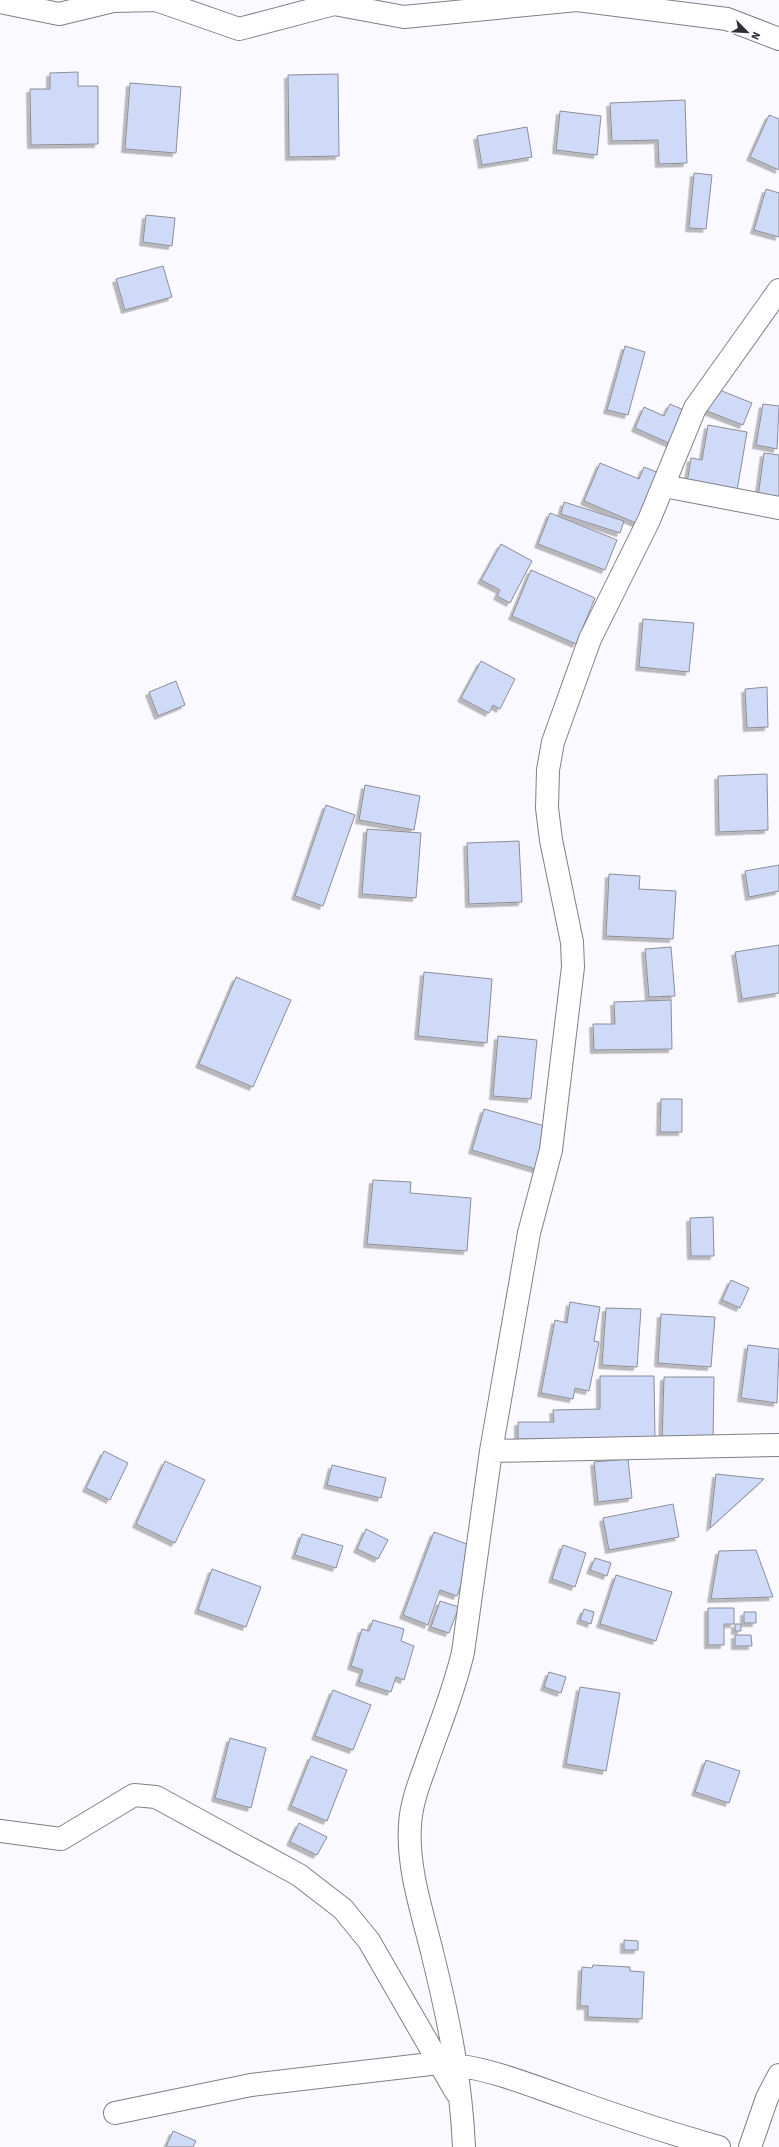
<svg xmlns="http://www.w3.org/2000/svg" width="779" height="2147" viewBox="0 0 779 2147" font-family="'Source Sans 3',sans-serif">
<defs>
<filter id="shadow"><feDropShadow dx="-3.5" dy="3.5" stdDeviation="0" flood-color="#0004"/></filter>
</defs>
<rect width="100%" height="100%" fill="#faf9ff"/>
<path fill="#cfd9f8" stroke="#8c8e94" filter="url(#shadow)" d="M78,72V86H98V144L31,145L30,89H50V73Z
M338,74L339,156L289,157L288,75Z
M130,83L181,87L176,153L125,149Z
M685,100L687,163L659,164L658,140L612,141L610,103Z
M560,111L601,116L597,155L556,150Z
M769,115L779,119V170L750,157Z
M527,127L532,157L482,165L477,136Z
M694,173L712,175L706,229L689,228Z
M766,189L779,193V237L754,230Z
M146,215L175,218L172,246L143,242Z
M163,266L172,297L125,310L116,279Z
M625,346L645,352L628,415L607,410Z
M717,389L752,403L743,425L707,411Z
M670,404L686,411L671,444L635,428L644,407L664,416Z
M763,404L779,406L777,449L756,445Z
M708,425L747,432L737,491L687,483L691,458L702,460Z
M764,453L779,455V500L758,497Z
M600,463L639,479L644,467L664,475L643,526L584,501Z
M564,502L624,521L620,533L561,514Z
M550,513L617,540L605,570L538,544Z
M501,544L532,561L510,603L497,596L500,590L481,580Z
M531,570L595,598L576,644L512,616Z
M643,619L694,623L689,672L639,667Z
M481,661L515,679L500,709L493,705L489,713L461,698Z
M176,681L185,705L158,716L149,692Z
M767,687L768,727L747,728L745,689Z
M767,774L768,830L719,832L718,776Z
M365,785L420,796L414,830L359,820Z
M326,805L355,815L323,906L295,896Z
M367,829L421,833L416,898L362,894Z
M519,841L522,902L469,904L467,843Z
M779,865V891L749,897L745,871Z
M609,874L640,876L639,889L676,891L673,939L606,936Z
M779,945V993L742,999L735,952Z
M671,947L675,996L649,997L645,949Z
M424,972L492,979L487,1043L418,1036Z
M236,977L291,1000L253,1087L199,1064Z
M671,1000L672,1049L594,1050L593,1024H615L614,1002Z
M498,1036L537,1040L531,1099L493,1096Z
M661,1099H682V1132H660Z
M484,1109L552,1128L539,1170L472,1150Z
M373,1180L411,1182L410,1193L471,1198L467,1251L367,1244Z
M713,1217L714,1256H691L690,1218Z
M731,1280L749,1288L740,1308L722,1300Z
M570,1302L600,1307L594,1341L599,1342L589,1391L575,1388L573,1399L541,1393L555,1320L567,1323Z
M606,1308L641,1309L637,1367L602,1365Z
M661,1314L715,1317L711,1367L658,1363Z
M748,1345L779,1349L777,1403L741,1398Z
M600,1376H654L655,1439H518V1422H554L553,1410L600,1409Z
M664,1377H714L713,1444L662,1443Z
M104,1451L128,1463L110,1500L86,1488Z
M628,1459L632,1498L598,1502L594,1462Z
M165,1461L205,1480L175,1543L136,1524Z
M332,1465L386,1478L381,1498L327,1485Z
M716,1474L764,1479L710,1528Z
M673,1504L679,1537L609,1550L603,1518Z
M366,1529L388,1540L378,1559L357,1549Z
M434,1532L475,1547L457,1596L440,1590L428,1625L403,1615Z
M302,1534L343,1546L336,1568L295,1555Z
M563,1545L586,1553L575,1587L552,1579Z
M756,1550L773,1597L711,1599L719,1551Z
M595,1558L611,1563L607,1576L590,1570Z
M212,1569L261,1587L246,1627L198,1610Z
M616,1575L672,1592L656,1641L600,1624Z
M440,1601L459,1607L449,1633L431,1627Z
M708,1608H734V1624H724V1645H708Z
M584,1609L594,1612L591,1624L580,1620Z
M744,1612H756V1623H744Z
M373,1620L404,1629L401,1641L414,1646L404,1680L396,1677L391,1692L359,1682L363,1670L351,1666L362,1629L369,1631Z
M735,1624H741V1631H735Z
M735,1635H751L752,1646H735Z
M549,1672L566,1677L561,1693L544,1687Z
M580,1687L620,1693L606,1771L566,1764Z
M333,1690L371,1705L353,1750L315,1736Z
M230,1738L266,1748L251,1808L215,1798Z
M311,1756L347,1770L327,1821L291,1806Z
M706,1760L740,1771L729,1803L695,1792Z
M299,1823L327,1837L317,1855L290,1842Z
M624,1940L638,1941V1950H624Z
M593,1965L630,1967V1971L644,1972L642,2019L588,2017V2006H580L582,1967L592,1968Z
M173,2131L196,2141L193,2147H166Z"/>
<g fill="none" stroke-linecap="round" stroke-linejoin="round">
<g stroke="#807f85" stroke-width="24">
<path id="minor" d="M0,2L59,14L113,1L156,0L239,29L334,4L404,17L577,0L727,19L779,39
M664,486L779,508
M491,1451L779,1445
M0,1831L61,1839L134,1795L156,1797L299,1875L343,1909L369,1941L456,2092
M456,2065C497,2071 532,2086 570,2099C620,2117 669,2133 719,2147
M115,2113L251,2085L439,2063
M464,2147C461,2080 449,2021 433,1956C423,1914 407,1869 410,1825C411,1805 418,1786 425,1767C438,1729 454,1692 463,1652L491,1451L529,1233L551,1150L573,967L572,942L551,840L547,808L548,770L553,742L590,639L649,520L695,408L779,290
M750,2147L767,2098L779,2075"/>
</g>
<use href="#minor" stroke="#fff" stroke-width="22"/>
</g>
<g transform="translate(747 32) rotate(114)" stroke="#faf9ff" stroke-width="3" paint-order="stroke">
<path d="M0-3L7 15L0 10L-7 15Z" fill="#2f2e31"/>
<text y="-6" font-size="11" font-weight="bold" text-anchor="middle" fill="#2f2e31">N</text>
</g>
</svg>
